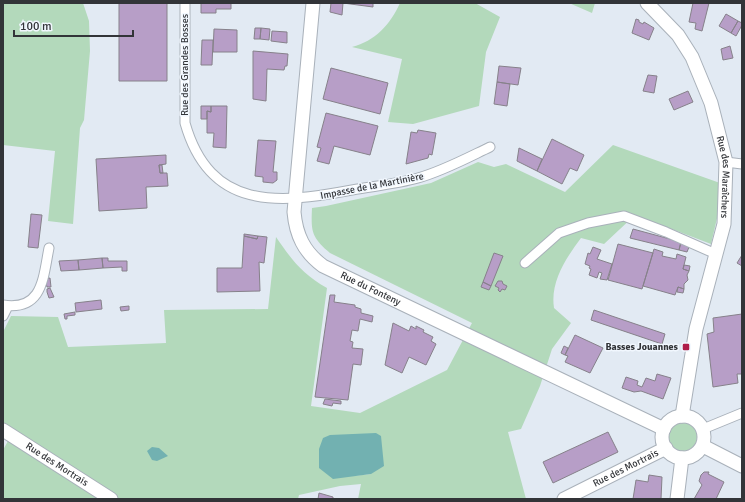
<svg xmlns="http://www.w3.org/2000/svg" width="745" height="502" viewBox="0 0 745 502" font-family="Signika,sans-serif">
<rect width="100%" height="100%" fill="#e2eaf3"/>
<path fill="#b3d9bb" fill-rule="evenodd" d="M3,3H83L89,21L90,51L84,120L80,128L73,224L48,221L55,151L3,145Z
M400,3H475L500,17L486,52L479,106L413,124L388,122L402,59L352,47C375,41 390,25 400,3Z
M569,3H595L592,13Z
M613,145L720,183L718,214L711,244L635,215L604,244L581,238C566,258 550,282 554,308L571,323L552,349L540,386L521,429L508,432L526,499H358L361,484L340,486L299,495L298,499H3V450L13,432L3,426V332L11,316L58,317L68,347L166,343L164,310L268,309L276,237C292,260 302,274 327,288L311,406L360,413L447,370L472,323L330,253C311,237 311,231 312,208L326,206L431,183L478,162L494,167L506,164L565,192ZM323,438L371,474L353,476Z
M669 437a14 14 0 1 1 28 0a14 14 0 1 1-28 0Z"/>
<path fill="#72b1b1" d="M376,433L381,436L384,466L371,474L333,479L319,468V449L323,438L330,435Z
M152,447L159,448L168,456L157,461L152,460L147,451Z"/>
<path fill="#b79ec7" stroke="#86818a" d="M119,3H167V81H119Z
M201,3H231V9H216V13H201Z
M331,3H373V7L343,3L342,15L330,12Z
M693,3H709L702,31L695,29L696,23L689,22Z
M726,14L738,21L731,33L719,26Z
M636,19L639,20V22L643,24L644,22L654,28L649,40L632,33Z
M738,21L742,23V25L736,36L731,33Z
M255,28H261L260,39H254Z
M261,28L270,29L269,40L260,39Z
M214,29L237,30V52H213Z
M272,31L287,32V43L271,41Z
M202,40H213L212,65H201Z
M730,46L733,58L723,60L721,49Z
M253,51L288,54L287,66H285L284,70L267,69L266,101L253,99Z
M499,66L521,68L518,85L497,82Z
M331,68L388,83L380,114L323,99Z
M648,75L657,76L654,93L643,91Z
M497,82L510,84L507,106L494,104Z
M688,91L693,102L674,110L669,99Z
M201,106H211V112L207,111V119H201Z
M211,106H227L226,148L213,147L214,133H207V111L211,112Z
M326,113L378,126L370,155L334,146L329,164L317,161L321,148L317,147Z
M418,130L436,133L432,155L429,154L428,158L406,164L411,132L417,133Z
M552,139L584,155L577,171L570,168L562,184L537,171Z
M258,140L276,141L273,172H277V180L273,183L263,182V177L255,176Z
M519,148L542,159L537,171L517,161Z
M166,155V164L159,165L160,173H167L168,186L146,187L147,208L99,211L96,159Z
M159,165H162L163,173H160Z
M31,214L42,215L38,248L28,247Z
M633,229L681,242L679,250L630,238Z
M244,234L258,236L257,239L244,236Z
M244,236L257,239L258,236L267,237L264,263L259,262L260,291L217,292V268H242Z
M681,242L689,247L687,252L679,250Z
M618,244L653,253L642,289L608,280Z
M593,247L601,250L597,259L612,264L607,280L600,279L602,273L599,272L597,278L589,275L591,269L589,268L590,266L585,264L588,253L590,254Z
M654,249L663,252L662,256L676,259L677,254L686,257L683,269L689,271L687,275L688,280L684,284V289L678,287L675,295L643,286Z
M494,253L503,256L491,286L483,282Z
M742,255V266L737,263Z
M102,258L103,268L79,270L78,260Z
M102,258H108V261H127V271H122V267L103,268Z
M78,260L79,270L61,271L59,261Z
M684,265L690,266L689,271L683,269Z
M50,278L51,287H47L45,279Z
M498,281H502L503,284L507,286L505,290L502,289L500,292L498,290L499,288L495,286Z
M483,282L491,286L489,290L481,287Z
M678,287L684,289L683,293L677,292Z
M50,288L54,297L49,298L47,292V289Z
M330,295H335L334,302L355,305V307L361,309V313L373,316L372,322L360,319L358,331L352,330L350,341L353,342L352,348L363,349L361,365L353,364L348,400L315,397Z
M101,300L102,309L76,312L75,303Z
M129,306V310L121,311L120,307Z
M594,310L665,334L662,344L591,320Z
M75,312V315L67,316V319H65L64,314Z
M742,314V374H737L738,383L713,387L707,334L714,332L713,318Z
M393,323L409,331L411,326L416,329V326L424,330L423,332L433,337L431,341L436,344L426,365L409,357L402,373L385,365Z
M575,335L603,348L590,373L565,362L568,356L565,355Z
M564,346L568,348L565,355L561,353Z
M657,374L671,378L663,399L641,391L634,392L622,388L626,377L638,381L637,385L642,387L646,378L655,381Z
M325,399L341,401V404L333,403L332,406L323,404Z
M608,432L618,452L553,483L543,462Z
M704,472H709L708,474L724,482L716,499H694L702,485L699,481L701,475Z
M649,475L662,477L661,499H633L636,480L648,482Z
M319,493L333,497V499H318Z"/>
<g fill="none" stroke-linecap="round" stroke-linejoin="round">
<g stroke="#a9b1ba" stroke-width="11">
<path id="street" d="M185,3V123C210,211 278,204 352,190C374,186 397,184 418,178C443,171 467,158 490,147
M726,162L742,164
M525,263L559,233L588,223L624,216L666,232L716,254
M3,305C43,311 43,278 49,248
M3,316L8,306
M703,429L742,413"/>
</g>
<g stroke="#a9b1ba" stroke-width="15">
<g id="secondary">
<path id="s1" d="M313,3L294,212C296,235 304,252 323,266L664,429"/>
<path id="s2" d="M647,3L678,35L692,57L711,103L726,162L724,224L696,329L682,416"/>
<circle cx="683" cy="437" r="21"/>
<path id="s3" d="M3,430L111,499"/>
<path d="M703,446L742,466"/>
<path id="s4" d="M564,499L666,448"/>
<path d="M677,499L682,458"/>
</g>
</g>
<use href="#street" stroke="#fff" stroke-width="9"/>
<use href="#secondary" stroke="#fff" stroke-width="13"/>
</g>
<rect fill="#af1d49" stroke="#f1f7fe" stroke-width="1.5" x="682" y="343" width="8" height="8" rx="2"/>
<g text-anchor="middle" dominant-baseline="central" stroke-width="3" stroke-linejoin="round" paint-order="stroke">
<g font-size="10" fill="#323438" stroke="#f1f7fe">
<text transform="translate(185 65) rotate(-90)">Rue des Grandes Bosses</text>
<text stroke="none"><textPath href="#s2" startOffset="196">Rue des Maraîchers</textPath></text>
<text transform="translate(372 186) rotate(-11)">Impasse de la Martinière</text>
<text stroke="none"><textPath href="#s1" startOffset="326">Rue du Fonteny</textPath></text>
<text stroke="none"><textPath href="#s3" startOffset="64">Rue des Mortrais</textPath></text>
<text stroke="none"><textPath href="#s4" startOffset="69">Rue des Mortrais</textPath></text>
</g>
<g font-size="10" font-weight="bold" fill="#323438" stroke="#f1f7fe" text-anchor="end">
<text x="678" y="347">Basses Jouannes</text>
</g>
</g>
<rect width="745" height="502" fill="none" stroke="#323438" stroke-width="8"/>
<path d="M14 30v6h119v-6" fill="none" stroke="#323438" stroke-width="2"/>
<text x="20" y="30" font-size="12" fill="#323438" stroke="#f1f7fe" stroke-width="3" paint-order="stroke">100 m</text>
</svg>
